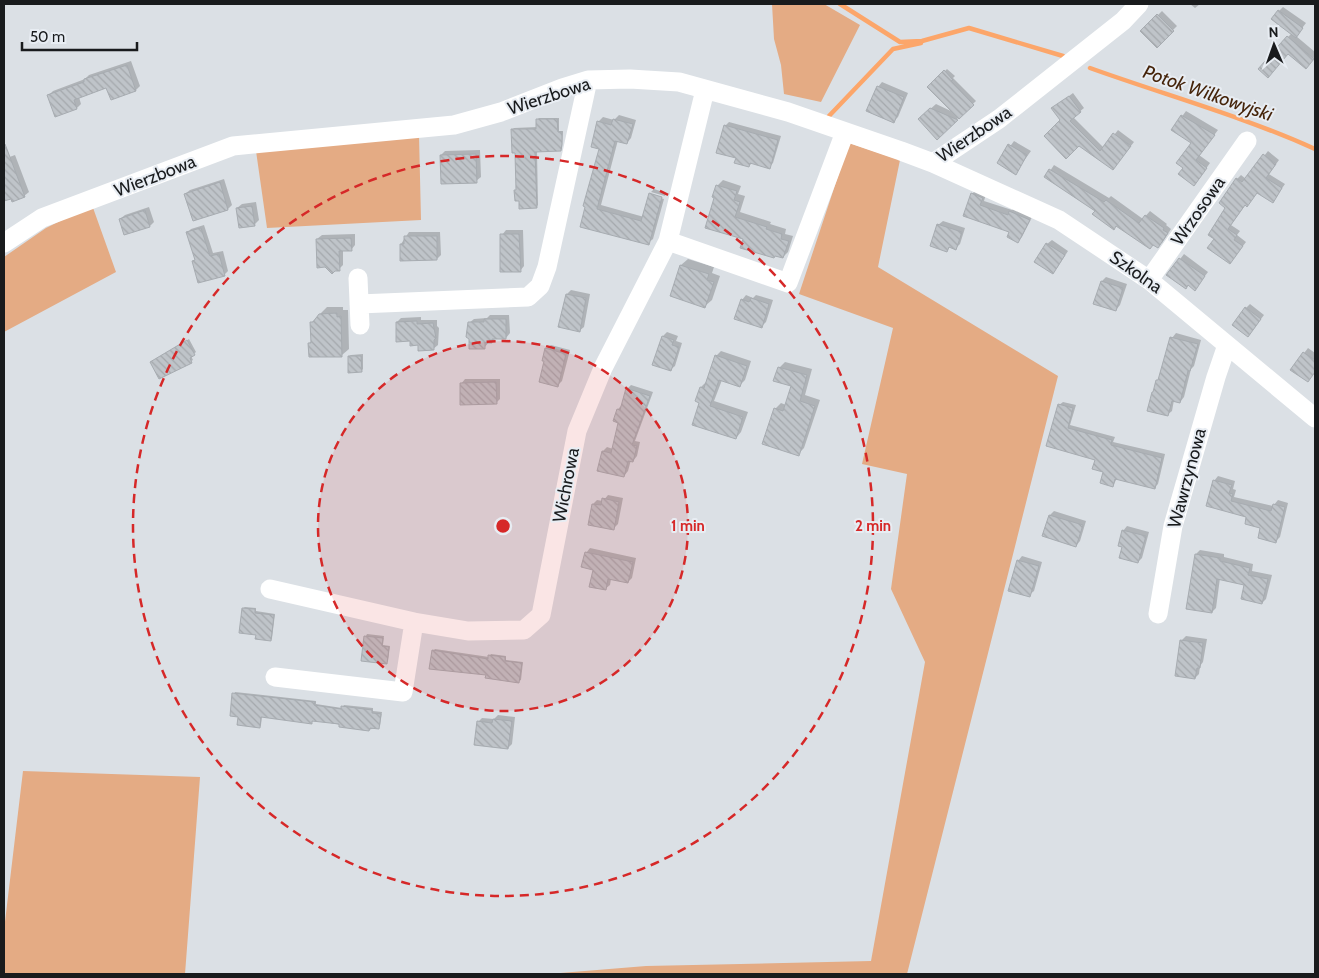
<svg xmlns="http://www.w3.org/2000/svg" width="1319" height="978" viewBox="0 0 1319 978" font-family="Cabin,sans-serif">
<defs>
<pattern id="building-back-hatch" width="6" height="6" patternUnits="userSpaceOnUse" patternTransform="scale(1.25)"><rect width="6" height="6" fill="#bfc4c9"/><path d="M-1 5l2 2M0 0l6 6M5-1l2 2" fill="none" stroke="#a4a8ac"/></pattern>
</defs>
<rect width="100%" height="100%" fill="#dbe0e5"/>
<path fill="#e4ab84" d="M772,4H824L860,25L821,102L784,94L781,65L774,39Z
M419,135L421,220L267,228L256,151Z
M849,143L900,160L878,267L1058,376L907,974H548L646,966L871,961L925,662L891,589L907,474L862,464L893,328L799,294Z
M92,205L116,272L4,332V257L46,228Z
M23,771L200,777L185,974H4V930Z"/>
<path fill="#0003" d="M1190,4H1200L1195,8Z
M1283,7L1306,23L1296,36L1315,52V56L1310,63L1288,37L1292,33L1279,11Z
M1162,11L1177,26L1157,46L1142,31Z
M131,61L140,86L136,90L107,87L79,97L81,104L77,108L56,115L49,95L53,91L85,79L89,75Z
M947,69L955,76L953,78L976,101L937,138L919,119L936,104L953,112L929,87Z
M882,82L908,93L898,117L894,121L878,87Z
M1073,93L1084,108L1073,117L1104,148L1118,130L1134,142L1116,165L1079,145L1062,120L1057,105Z
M1186,111L1218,130L1199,155L1210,163L1198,180L1185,168L1193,143L1172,130Z
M619,115L636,120L631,138L627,143L618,140L601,205L644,217L651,192V195L664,199L653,239L648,243L581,226L600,148L598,122L603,117L614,120Z
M539,118H559V131H563L562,148L560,150L537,151L538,205L536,207L520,200L516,190L518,188L516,152L512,130L514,128L537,127V120Z
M729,122L781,136L773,163L769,167L753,162L749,166L737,157L725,126Z
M1014,141L1031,151L1015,173L998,163Z
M480,150L481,177L476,181L441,155L445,151Z
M1268,151L1279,160L1269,174L1285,184L1276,197L1258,192L1246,204L1231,225L1240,231L1237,235L1246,242L1230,263L1216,238L1237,179L1241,175L1246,179Z
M15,155L29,192L24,196L11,197L4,200V159Z
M1054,165L1109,198L1111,196L1143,219L1150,211L1167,224L1166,225L1171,229L1162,243L1096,211L1046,177Z
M224,179L232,205L228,209L194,220L185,194L190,190Z
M723,180L741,186L738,194L745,196L740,212L771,222L770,224L786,229L785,234L793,236L788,252L783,257L744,238L717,186Z
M654,189L666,193L665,196L651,192Z
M976,190L986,194L984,201L1012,210L1015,207L1033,215L1022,237L1018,241L1011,231L965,215L972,194Z
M256,202L259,220L255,224L237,208L242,204Z
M149,207L154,222L150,226L125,234L120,219L125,215Z
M943,221L965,228L960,244L956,248L950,247L947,250L938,225Z
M204,225L213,253L223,251L228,271L225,274L194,261L196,259L187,233L191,229Z
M506,230H523L524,266L520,271L502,235Z
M409,232H440L441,255L437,259L401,244Z
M355,234V245L351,250H343V265L339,269L317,239L322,235Z
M1052,240L1068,251L1057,268L1047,244Z
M1184,254L1208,272L1195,289L1189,284L1185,288L1168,275Z
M688,259L714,267L712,273L720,276L712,300L705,306L671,296L681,265Z
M1106,277L1127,284L1120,305L1116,310L1102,281Z
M571,290L590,294L584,327L579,331L559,326L567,294Z
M746,295L753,298L756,295L773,300L766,322L761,327L742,300Z
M1250,304L1264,315L1252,331L1246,308Z
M327,307H343V310H348L349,349L342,355L309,343L312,341V322Z
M490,315H509L510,333L506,338H496L492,342H489L484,348L469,323L474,319L487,318Z
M421,317V320H437V326L439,328L438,345L433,349L411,340L397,322L401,318Z
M667,332L678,336L676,341L682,343L675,366L670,370L663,336Z
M1176,333L1201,340L1194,366L1191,369L1184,397L1180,402L1174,400L1172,411L1167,415L1157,381L1161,377L1172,338Z
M189,339L196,352L191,356L193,360L160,378L151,362Z
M551,345L570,350L562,381L558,385L546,349Z
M1308,348L1315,353V372L1308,381L1292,369Z
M721,351L751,361L745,380L739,386L722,380L714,401L748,412L741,432L736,438L701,402V387L706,382L716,356Z
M363,354V369L361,371L349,356L351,355Z
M785,362L812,369L805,395L820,400L804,448L798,454L775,409L781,403L786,405L792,385L779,368Z
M465,379H500V399L496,403L461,384Z
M631,385L653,392L635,441L640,442L637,456L633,461L631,460L628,471L624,476L603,451L607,447L613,449L619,422L618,409L622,405L627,389Z
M1063,402L1076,405L1070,425L1115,437L1113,442L1165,454L1158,484L1154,488L1117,478L1113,486L1097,459L1048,445L1059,405Z
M1218,476L1235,481L1233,489L1236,490L1234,497L1273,506L1278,500L1288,503L1280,537L1276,541L1248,516L1207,505L1214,481Z
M608,495L623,498L618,524L614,528L593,504L597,500L603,501Z
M1054,511L1086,521L1080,541L1076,546L1043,536L1050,515Z
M1127,526L1149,532L1142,558L1138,562L1123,546V531Z
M590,548L636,558L632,578L628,582L611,579L610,585L605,589L586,553Z
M1200,550L1224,554V557L1253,564L1252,571L1272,575L1266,599L1262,603L1246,584L1220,578L1216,608L1212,612L1196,554Z
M1022,556L1042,562L1034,591L1029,595L1018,561Z
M245,607L256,608V611L275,614L272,638L271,640L257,634L243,608Z
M367,634L384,636L383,645L390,646L388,661L386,663L366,636Z
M1186,636L1207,639L1203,662L1200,666L1199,674L1195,678L1176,675L1182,640Z
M435,649L489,657L491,654L506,656V660L523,662L521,680L519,681L487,674L433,651Z
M235,692L316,701V704L342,708L344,705L373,708V711L382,712L380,726L369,730L314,720L312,722L262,716L261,725L260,727L239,716L234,694Z
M498,715L515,717L512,744L508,748L478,722L482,718L494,719Z"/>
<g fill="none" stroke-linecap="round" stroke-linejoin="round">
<path stroke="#fca66a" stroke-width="4.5" d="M840,4L900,42L922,41L969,28L1063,56
M1090,68C1165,95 1242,116 1315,149
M829,116L893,49L921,43"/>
</g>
<path fill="url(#building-back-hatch)" stroke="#a7acb1" d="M1278,10L1303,28L1296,38L1271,19Z
M1157,14L1174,31L1157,48L1140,31Z
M1287,36L1314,59L1306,69L1288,54L1268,78L1258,69Z
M127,65L136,91L111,100L106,88L74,100L77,109L55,117L47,95L84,82V79Z
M944,70L953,80L951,81L974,105L959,119L927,87Z
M877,86L904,97L894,123L866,111Z
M1069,96L1081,112L1070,121L1100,151L1113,133L1131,146L1113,170L1079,146L1066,159L1044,136L1060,120L1051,108Z
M930,108L958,120L937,140L918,119Z
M1181,115L1215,135L1196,160L1207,168L1194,186L1178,174L1183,168L1176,163L1191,143L1171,130Z
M536,119H557L558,132H562V144L561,151L535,152L537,208L519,209V201H515L514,190H516L515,153H512L511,129H536Z
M613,119L633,124L627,144L615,141L597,209L641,221L649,193L662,197L649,245L580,227L585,207L583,206L599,149L591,147L597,121L611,125Z
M724,125L778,140L770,169L750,163L749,167L734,163L736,158L716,153Z
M4,144H5L25,197L12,202L11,199L4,201Z
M1008,144L1027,155L1016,175L997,163Z
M476,154L477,183L441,184L440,155Z
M1263,154L1276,164L1266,178L1282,188L1273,203L1257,193L1247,207L1245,205L1228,229L1237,235L1234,240L1243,246L1230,264L1207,248L1214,239L1208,235L1225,208L1219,203L1236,178L1242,182Z
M1049,169L1104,202L1106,200L1139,223L1145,215L1164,228L1163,230L1168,233L1158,248L1153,245L1150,249L1116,226L1114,230L1092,214L1095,211L1044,177Z
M220,182L228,210L193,221L184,194Z
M716,185L737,191L734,200L740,202L735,217L767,227L766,229L782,234L781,239L789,241L783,258L775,256L774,258L740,248L743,239L705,228L714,198L712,197Z
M971,193L983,198L980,205L1008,215L1009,211L1030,220L1018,243L1007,237L1009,232L963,216Z
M252,206L255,226L239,228L236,208Z
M145,210L150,227L124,235L119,219Z
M937,224L962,232L956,250L949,247L947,252L930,246Z
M201,228L210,256L219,254L225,276L198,283L192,261L195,260L186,232Z
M500,234H519L521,272H500Z
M404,236H437V260L400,261V244H404Z
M351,238L352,251H339L340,271H335L332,274L325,267L317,268L316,239Z
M1046,243L1065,255L1053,274L1034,262Z
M1179,258L1205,276L1195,291L1188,285L1186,289L1166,275Z
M680,265L709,274L707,280L714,282L705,308L670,296Z
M1101,281L1123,288L1116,311L1093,304Z
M566,294L586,298L580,332L558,327Z
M751,298L769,304L762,328L734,319L741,299L749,302Z
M1245,307L1261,319L1248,337L1232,325Z
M337,313V317L341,316L342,357H309L308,343H311L310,322H313L319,314Z
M484,319H506V339H492V343H485V349H469V339L466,337L468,322H484Z
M417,321V324L433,323L436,338L434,340V350L418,351V345L410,346V341L396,342V322Z
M662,336L674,340L672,345L679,347L671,371L652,365Z
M1170,337L1198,344L1190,371H1188L1180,403L1172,401L1168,416L1147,411L1152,392H1153L1156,380H1158Z
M187,340L195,355L190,358L192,363L159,379L150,362Z
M545,348L566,354L558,387L539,382L544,361H542Z
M1303,352L1315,360V372L1308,382L1290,370Z
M715,355L747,366L740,387L719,380L710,406L743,417L736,439L692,425L699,403L695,401L700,387L704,388Z
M348,356H361L362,372L348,373Z
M778,367L807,375L800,401L815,406L799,456L762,444L774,408L783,411L791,386L773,381Z
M496,382L497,404L460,405V383Z
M626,388L650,396L632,445L637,446L633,462L628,461L624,477L597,471L602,451L611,453L618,423L613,421L617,409L620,410Z
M1058,404L1073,408L1068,428L1112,440L1111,445L1162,458L1155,489L1115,479L1113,487L1100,483L1103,472L1092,469L1095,460L1046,446Z
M1213,480L1232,485L1229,493L1233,494L1231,501L1271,511L1273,504L1285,507L1276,543L1258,538L1260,528L1245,524L1246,517L1206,506Z
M602,498L619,502L614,530L588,525L592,504L601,505Z
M1049,515L1083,525L1076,547L1042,536Z
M1122,530L1146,536L1138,563L1119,558L1122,547L1118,546Z
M585,552L633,562L628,583L608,579L606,590L589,587L593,570L581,567Z
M1195,554L1220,558V561L1250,568L1248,575L1268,579L1262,604L1241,599L1244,585L1217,579L1212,613L1186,609Z
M1017,560L1039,566L1030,597L1008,591Z
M242,608L255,609V613L274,615L271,641L255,639L256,635L239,633Z
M364,636L383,638L382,646L389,647L387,664L361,661Z
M1180,640L1203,643L1200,668H1197L1195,679L1175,676Z
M432,650L488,659V655L505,657V661L522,663L519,683L485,678L486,675L429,669Z
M232,693L315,702L314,705L341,709V706L372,710V713L381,714L379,729L370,728L369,731L339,727V724L312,721V724L261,717L260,728L237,725L238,717L230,716Z
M493,719L512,721L508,749L474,745L477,721L492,723Z"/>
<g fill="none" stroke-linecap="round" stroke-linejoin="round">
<path stroke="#fff" stroke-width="19" d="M933,163L999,119L1123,21L1139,4
M668,241L788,283L845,132
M4,243L42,218L233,146L454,125L501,112L562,88L588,80L630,79L679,82L788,112L901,151L933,163L1059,220L1149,280L1315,418
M358,278L360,325
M1149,280L1247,141
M359,304L528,297L540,286L547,267L588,80
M270,589L414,622
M1158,614L1173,526L1216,377L1227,345
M275,677L403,692L414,622L468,631L524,630L541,615L577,431L603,368L668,241L705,90"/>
</g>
<circle cx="503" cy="526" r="185" fill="#d62828" fill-opacity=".12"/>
<g fill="none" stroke="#d62828" stroke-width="2.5" stroke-dasharray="9 6">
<circle cx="503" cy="526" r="185"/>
<circle cx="503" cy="526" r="370"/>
</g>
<g text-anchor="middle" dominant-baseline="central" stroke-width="4" stroke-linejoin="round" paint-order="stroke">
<g font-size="18" fill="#191b1d" stroke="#e8edf3">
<text transform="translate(549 96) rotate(-18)">Wierzbowa</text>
<text transform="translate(974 134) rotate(-34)">Wierzbowa</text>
<text transform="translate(155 176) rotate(-21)">Wierzbowa</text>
<text transform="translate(1198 211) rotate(-55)">Wrzosowa</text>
<text transform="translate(1136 272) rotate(35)">Szkolna</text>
<text transform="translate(1187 478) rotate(-75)">Wawrzynowa</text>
<text transform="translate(566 485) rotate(-79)">Wichrowa</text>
</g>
<g font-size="19" font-style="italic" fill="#45240a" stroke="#e8edf3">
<text transform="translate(1208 93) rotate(19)">Potok Wilkowyjski</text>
</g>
</g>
<circle cx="503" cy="526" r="8" fill="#d62828" stroke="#e8edf3" stroke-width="2.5"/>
<g font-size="15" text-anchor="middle" font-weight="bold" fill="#d62828" stroke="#e8edf3" stroke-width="4" stroke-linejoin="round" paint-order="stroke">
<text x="688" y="531">1 min</text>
<text x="873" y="531">2 min</text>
</g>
<rect width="1319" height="978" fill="none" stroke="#191b1d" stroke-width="10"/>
<g transform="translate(1274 45) rotate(358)" stroke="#e8edf3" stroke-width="4" paint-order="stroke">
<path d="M0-4L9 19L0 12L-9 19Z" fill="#191b1d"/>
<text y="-8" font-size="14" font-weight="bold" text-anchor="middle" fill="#191b1d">N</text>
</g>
<path d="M22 42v8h115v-8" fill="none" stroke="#191b1d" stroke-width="2.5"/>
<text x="30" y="42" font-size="15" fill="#191b1d" stroke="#e8edf3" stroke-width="4" paint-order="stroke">50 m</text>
</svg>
